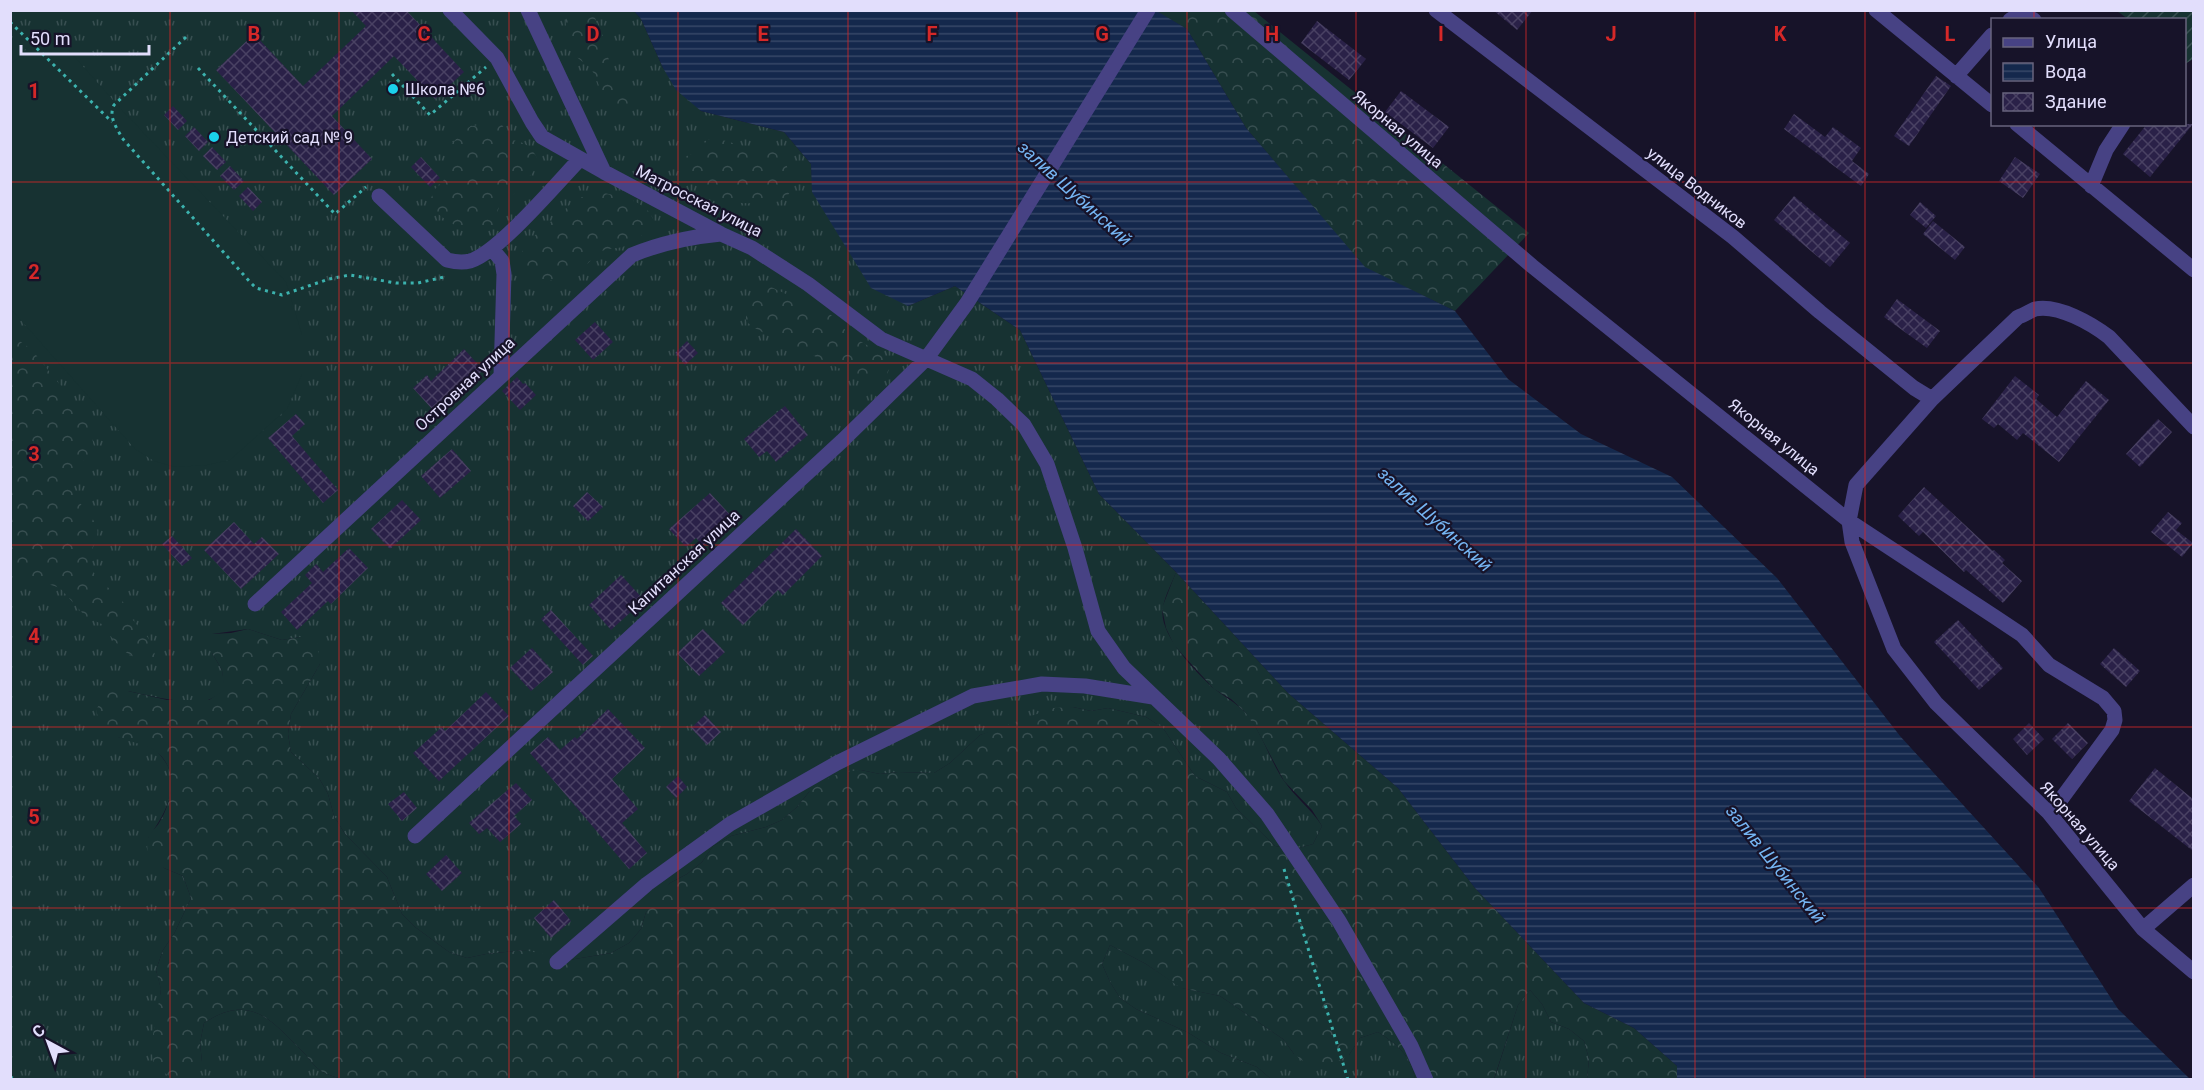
<svg xmlns="http://www.w3.org/2000/svg" width="2204" height="1090" viewBox="0 0 2204 1090" font-family="Roboto,sans-serif">
<defs>
<pattern id="grass-tufts" width="24" height="20" patternUnits="userSpaceOnUse" patternTransform="scale(1.5)"><rect width="24" height="20" fill="#173232"/><path d="M3 7l-1-3M5 7V3M7 7l1-3M15 17l-1-3M17 17v-4M19 17l1-3" fill="none" stroke="#384f51"/></pattern>
<pattern id="forest-crowns" width="20" height="18" patternUnits="userSpaceOnUse" patternTransform="scale(1.5)"><rect width="20" height="18" fill="#173232"/><path d="M2 6a3 3 0 1 1 6 0M12 15a3 3 0 1 1 6 0" fill="none" stroke="#384f51"/></pattern>
<pattern id="garden-furrows" width="10" height="10" patternUnits="userSpaceOnUse" patternTransform="scale(1.5)"><rect width="10" height="10" fill="#173232"/><path d="M-1 1l2-2M0 10L10 0M9 11l2-2" fill="none" stroke="#384f51"/></pattern>
<pattern id="water-rules" width="6" height="5" patternUnits="userSpaceOnUse" patternTransform="scale(1.5)"><rect width="6" height="5" fill="#14284c"/><path d="M0 2.5h6" fill="none" stroke="#364767"/></pattern>
<pattern id="building-cross-hatch" width="8" height="8" patternUnits="userSpaceOnUse" patternTransform="scale(1.5)"><rect width="8" height="8" fill="#2a2148"/><path d="M0 0l8 8M0 8l8-8" fill="none" stroke="#494163"/></pattern>
</defs>
<rect width="100%" height="100%" fill="#171329"/>
<path fill="url(#grass-tufts)" d="M10,11H634L641,19L663,68L701,111L784,132L811,164L813,192L908,306L955,286L1020,330L1099,494L1176,572C1172,583 1165,595 1163,607C1157,633 1195,671 1212,687C1223,696 1235,702 1245,712C1262,732 1269,759 1284,781C1295,797 1311,809 1322,826L1313,844L1295,849L1275,846L1236,808L1227,792L1195,776L1163,728L1146,717L1108,708L1091,711L1073,707L980,735L950,763L934,773L898,772L880,774L861,770L809,792L797,807L782,820L766,827L731,836L713,846L702,862L687,874L670,883L646,912L641,929L629,943L611,953L557,962L524,950L486,954L467,958L449,952L415,927L402,914L387,877L345,834L334,816L328,794L319,778L291,752L288,734L291,714L320,664L300,637L282,640L248,629L212,634V653L222,670L225,690C220,693 214,698 208,700C187,705 150,696 128,691L118,737C130,740 144,743 155,750C158,752 161,756 164,760C183,785 163,817 148,838L164,868L183,876L191,898L174,934L163,950L156,970L161,989L159,1008L202,1062L200,1043L204,1023C251,992 272,1021 305,1054C310,1060 315,1067 321,1071C327,1075 336,1077 343,1079H11Z
M1110,945L1146,964L1182,988L1220,996L1283,1039L1294,1054L1349,1055L1360,1038L1378,1032C1397,1044 1412,1057 1415,1079H1271L1257,1067L1221,1053L1187,1032L1136,1009L1120,998L1110,982L1102,964Z
M1530,990L1542,1004L1551,1022L1569,1029L1584,1041L1589,1059L1587,1079L1494,1080L1518,1005Z"/>
<path fill="url(#forest-crowns)" d="M570,10L592,11L607,45L609,63L612,73L632,95L635,105L627,111C596,108 605,92 593,72C590,66 584,63 579,59C573,52 564,28 566,19C566,16 568,13 570,10Z
M1155,11H1254L1529,233L1455,311L1365,268L1246,128L1187,29Z
M492,124L502,125L513,140L523,143L531,148L536,156L537,167L519,189L499,207L493,226C469,239 445,221 428,205L435,189L442,183L447,174L450,146L463,131L471,126Z
M712,137L743,146L768,149L785,158L792,188C789,194 787,198 780,201C768,205 726,204 715,198C708,194 690,178 684,171L683,161Z
M604,193C623,197 647,201 654,221C646,231 636,244 622,247C614,249 607,248 600,252C594,256 589,263 583,268C578,271 571,271 565,272C558,275 552,281 545,283C516,290 517,260 526,243L578,198Z
M761,287H771L831,315L851,336L879,352L890,367L886,377L877,379L857,377L804,351L786,345L753,327L746,321V310L751,292Z
M10,334L32,350L77,406L88,422L95,451C88,462 81,459 75,468C59,494 90,506 97,528C101,544 82,553 93,571C99,582 110,588 119,597C125,603 126,609 130,616C140,631 155,639 155,658C132,665 114,644 104,625L86,617L60,588L33,579L11,559Z
M1176,572L1288,693L1398,788L1475,888L1584,1003L1634,1028L1677,1066V1079H1587L1589,1059L1584,1041L1569,1029L1551,1022L1542,1004L1530,990L1518,1005L1494,1079H1415C1412,1057 1397,1044 1378,1032L1360,1038L1349,1055L1330,1065L1309,1066L1294,1054L1283,1039L1220,996L1181,988L1146,964L1110,945L1102,964L1110,982L1120,998L1136,1009L1187,1032L1221,1053L1257,1067L1271,1079H343C336,1077 327,1075 321,1071C315,1067 310,1060 305,1054C272,1021 251,992 204,1023L200,1043L202,1062L191,1077H170L154,1065L151,1046L161,990L156,970L163,950L174,934L191,898L183,876L164,868L148,857C148,851 146,843 148,838C149,833 156,828 159,823C174,799 180,761 148,747C134,741 112,739 102,726C99,722 97,714 96,709L110,692L128,691L167,700H209L224,690L222,670L212,653L211,634L231,633L248,629L282,640L300,637L317,643L320,664L291,714L288,734L291,752L319,778L328,794L334,816L345,834L387,877L402,914L415,927L449,952L467,958L486,954L524,950L543,954L557,962L611,953L629,943L641,929L646,912L656,896L670,883L687,874L702,862L713,846L731,836L766,827L782,820L797,807L809,792L825,780L843,772L861,770L880,774L898,772L934,773L950,763L980,735L1053,708L1073,707L1091,711L1108,708L1146,717L1163,728L1195,776L1227,792L1236,808L1275,846L1295,849L1313,844L1322,826L1312,810L1284,781L1256,728L1245,712L1231,699L1214,689L1174,645L1166,628L1162,608Z"/>
<path fill="url(#garden-furrows)" d="M2117,11H2193V59L2185,64L2184,20L2128,19Z"/>
<path fill="#173232" d="M49,28L120,108L286,282L302,335V374L287,409L230,460L207,465L175,467L154,461L135,449L11,309V64Z"/>
<path fill="url(#water-rules)" d="M1155,10L1187,29L1246,128L1365,267L1455,311L1508,379L1581,434L1672,477L1777,578L1900,736L2039,888L2118,1009L2190,1079H1677V1066L1634,1028L1584,1003L1475,888L1398,788L1288,693L1176,572L1099,494L1020,330L955,286L908,306L871,288L812,192L811,164L784,132L701,111L676,90L663,68L641,19L634,11Z"/>
<path fill="url(#building-cross-hatch)" d="M351,10H406L464,72L435,99L394,56L332,116L372,159L334,195L216,70L254,34L303,86L366,26Z
M1493,10H1533L1517,30Z
M1317,21L1366,59L1349,80L1301,43Z
M1936,76L1951,86L1909,146L1894,136Z
M1401,91L1449,127L1433,148L1385,112Z
M173,106L187,121L178,130L164,115Z
M1794,114L1825,137L1833,127L1861,148L1852,161L1869,174L1861,186L1784,129Z
M2147,124H2193L2150,177L2123,154Z
M194,127L208,142L199,151L185,136Z
M212,147L226,162L217,170L203,156Z
M421,157L440,178L430,187L411,167Z
M2015,157L2040,174L2023,198L1999,181Z
M230,166L244,181L234,190L220,176Z
M248,187L262,202L253,211L239,196Z
M1794,196L1850,243L1830,267L1774,220Z
M1920,202L1936,216L1926,228L1910,215Z
M1933,221L1965,247L1955,260L1923,234Z
M1897,299L1940,331L1927,348L1884,317Z
M595,322L613,342L593,360L575,340Z
M687,341L698,353L685,365L675,353Z
M464,349L483,370L458,394L454,390L432,409L413,388L427,375L431,381Z
M2015,376L2039,395L2036,399L2057,417L2086,381L2109,400L2059,462L2023,433L2017,440L1998,424L1994,428L1982,419Z
M517,377L523,384L525,383L536,395L520,410L502,391Z
M785,406L808,435L776,462L767,451L759,457L744,439Z
M296,414L305,424L292,436L338,490L323,503L268,438Z
M2158,419L2172,432L2140,467L2126,454Z
M452,449L471,471L440,498L421,476Z
M1924,487L1993,551L1994,550L2005,560L2002,563L2022,581L2003,603L1966,570L1964,572L1923,532L1919,536L1898,516Z
M587,492L603,507L588,521L573,506Z
M710,493L734,519L703,546L696,538L686,547L669,529Z
M402,500L421,520L390,549L371,529Z
M2168,512L2182,523L2176,530L2193,543L2182,557L2151,532Z
M234,522L254,544L262,537L279,554L241,589L204,550Z
M796,529L822,556L783,595L778,590L743,625L721,603Z
M172,536L192,558L182,566L162,544Z
M349,548L368,568L331,604L328,601L297,630L281,612L312,583L305,575L316,564L323,572Z
M621,575L644,600L611,630L589,605Z
M551,610L593,656L583,665L541,619Z
M1958,620L2003,668L1979,690L1934,642Z
M703,629L725,652L699,676L677,653Z
M532,648L553,672L531,691L510,668Z
M2114,648L2140,671L2126,687L2100,664Z
M486,692L509,716L439,781L413,753L442,727L445,731Z
M608,709L645,748L612,779L638,809L622,823L647,853L629,869L530,753L548,737L560,750L575,737L577,739Z
M705,715L721,732L707,745L691,728Z
M2029,723L2044,739L2027,755L2013,739Z
M2068,723L2088,743L2072,759L2052,739Z
M2155,768L2193,799V851L2129,801Z
M678,776L687,787L676,798L666,787Z
M516,783L532,800L514,816L521,824L500,842L487,828L479,834L469,823Z
M404,792L417,808L402,821L388,804Z
M446,855L462,873L442,891L426,874Z
M554,900L571,921L551,938L534,918Z"/>
<g fill="none" stroke-linecap="round" stroke-linejoin="round">
<path stroke="#3cb2ae" stroke-width="3" stroke-dasharray="3 4.5" stroke-linecap="butt" d="M10,22L112,122
M186,37L114,105C108,117 117,128 122,138L250,282L256,288L282,295L329,279L350,275L396,283H418L444,277
M198,68L335,214L366,187
M392,74L430,115L486,67
M1284,869L1348,1080
M10,1077L17,1080"/>
<path stroke="#474284" stroke-width="15" d="M450,10L497,58L532,122L542,137L604,172L721,234L752,248L808,284L881,339L972,379L997,399L1024,425L1047,464L1075,548L1098,631L1124,668L1219,759L1267,814L1339,921L1411,1046L1426,1080
M528,10L604,172
M1232,10L1532,266L1849,521L1852,542L1894,649L1936,703L2049,813L2143,929L2194,972
M1436,10L1733,237L1820,312L1914,388L1932,399
M1876,10L1992,105
M2010,20L2022,13L2034,20
M1956,76L1992,35
M2017,124L2194,270
M2091,186L2106,150L2123,124
M379,196L447,260C455,262 462,263 470,261C498,253 557,183 580,159
M492,249L502,261L504,274L501,375
M255,604L632,255C661,243 689,237 721,234
M2049,813H2051L2112,730L2115,720L2114,711L2103,698L2049,665L2022,635L1995,617L1849,521L1856,485L1932,399L2018,317C2024,315 2030,311 2035,309C2058,304 2092,324 2109,337L2194,427
M415,836L842,441L926,359L967,303L1148,10
M2143,929L2194,885
M557,962L647,884L730,824L837,763L973,696L1042,684L1085,686L1153,697"/>
</g>
<path fill="none" stroke="#d62828" stroke-width="1.5" stroke-opacity="0.55" d="M170,10V1080M339,10V1080M509,10V1080M678,10V1080M848,10V1080M1017,10V1080M1187,10V1080M1356,10V1080M1526,10V1080M1695,10V1080M1865,10V1080M2034,10V20M2034,124V1080M10,182H2194M10,363H2194M10,545H2194M10,727H2194M10,908H2194"/>
<g fill="#1bd0eb" stroke="#171329" stroke-width="2">
<circle cx="393" cy="89" r="6"/>
<circle cx="214" cy="137" r="6"/>
</g>
<g text-anchor="middle" dominant-baseline="central" stroke-width="4.5" stroke-linejoin="round" paint-order="stroke">
<g font-size="16" fill="#e2defc" stroke="#171329" text-anchor="start">
<text x="405" y="89">Школа №6</text>
<text x="226" y="137">Детский сад № 9</text>
</g>
<g font-size="16" fill="#e2defc" stroke="#171329">
<text transform="translate(1398 129) rotate(40)">Якорная улица</text>
<text transform="translate(1697 188) rotate(38)">улица Водников</text>
<text transform="translate(699 201) rotate(27)">Матросская улица</text>
<text transform="translate(465 384) rotate(-43)">Островная улица</text>
<text transform="translate(1774 437) rotate(39)">Якорная улица</text>
<text transform="translate(684 562) rotate(-43)">Капитанская улица</text>
<text transform="translate(2080 826) rotate(49)">Якорная улица</text>
</g>
<g font-size="18" font-style="italic" fill="#75b5f3" stroke="#171329">
<text transform="translate(1075 193) rotate(42)">залив Шубинский</text>
<text transform="translate(1435 519) rotate(42)">залив Шубинский</text>
<text transform="translate(1776 864) rotate(51)">залив Шубинский</text>
</g>
</g>
<g font-size="20" text-anchor="middle" font-weight="bold" fill="#d62828" stroke="#171329" stroke-width="4.5" stroke-linejoin="round" paint-order="stroke">
<text x="254" y="41">B</text>
<text x="424" y="41">C</text>
<text x="593" y="41">D</text>
<text x="763" y="41">E</text>
<text x="932" y="41">F</text>
<text x="1102" y="41">G</text>
<text x="1272" y="41">H</text>
<text x="1441" y="41">I</text>
<text x="1611" y="41">J</text>
<text x="1780" y="41">K</text>
<text x="1950" y="41">L</text>
<text x="34" y="98">1</text>
<text x="34" y="279">2</text>
<text x="34" y="461">3</text>
<text x="34" y="643">4</text>
<text x="34" y="824">5</text>
</g>
<rect width="2204" height="1090" fill="none" stroke="#e2defc" stroke-width="24"/>
<rect x="1991" y="18" width="195" height="108" fill="#171329" stroke="#68647d" stroke-width="1.5"/>
<rect x="2003" y="38" width="30" height="9" fill="#474284" stroke="#68647d" stroke-width="1.5"/>
<text x="2045" y="48" font-size="18" fill="#e2defc">Улица</text>
<rect x="2003" y="63" width="30" height="18" fill="url(#water-rules)" stroke="#68647d" stroke-width="1.5"/>
<text x="2045" y="78" font-size="18" fill="#e2defc">Вода</text>
<rect x="2003" y="93" width="30" height="18" fill="url(#building-cross-hatch)" stroke="#68647d" stroke-width="1.5"/>
<text x="2045" y="108" font-size="18" fill="#e2defc">Здание</text>
<g transform="translate(48 1042) rotate(319)" stroke="#171329" stroke-width="4.5" paint-order="stroke">
<path d="M0-4.5L10 22L0 15L-10 22Z" fill="#e2defc"/>
<text y="-9" font-size="16" font-weight="bold" text-anchor="middle" fill="#e2defc">С</text>
</g>
<path d="M21 45v9h128v-9" fill="none" stroke="#e2defc" stroke-width="3"/>
<text x="30" y="45" font-size="18" fill="#e2defc" stroke="#171329" stroke-width="4.5" paint-order="stroke">50 m</text>
</svg>
